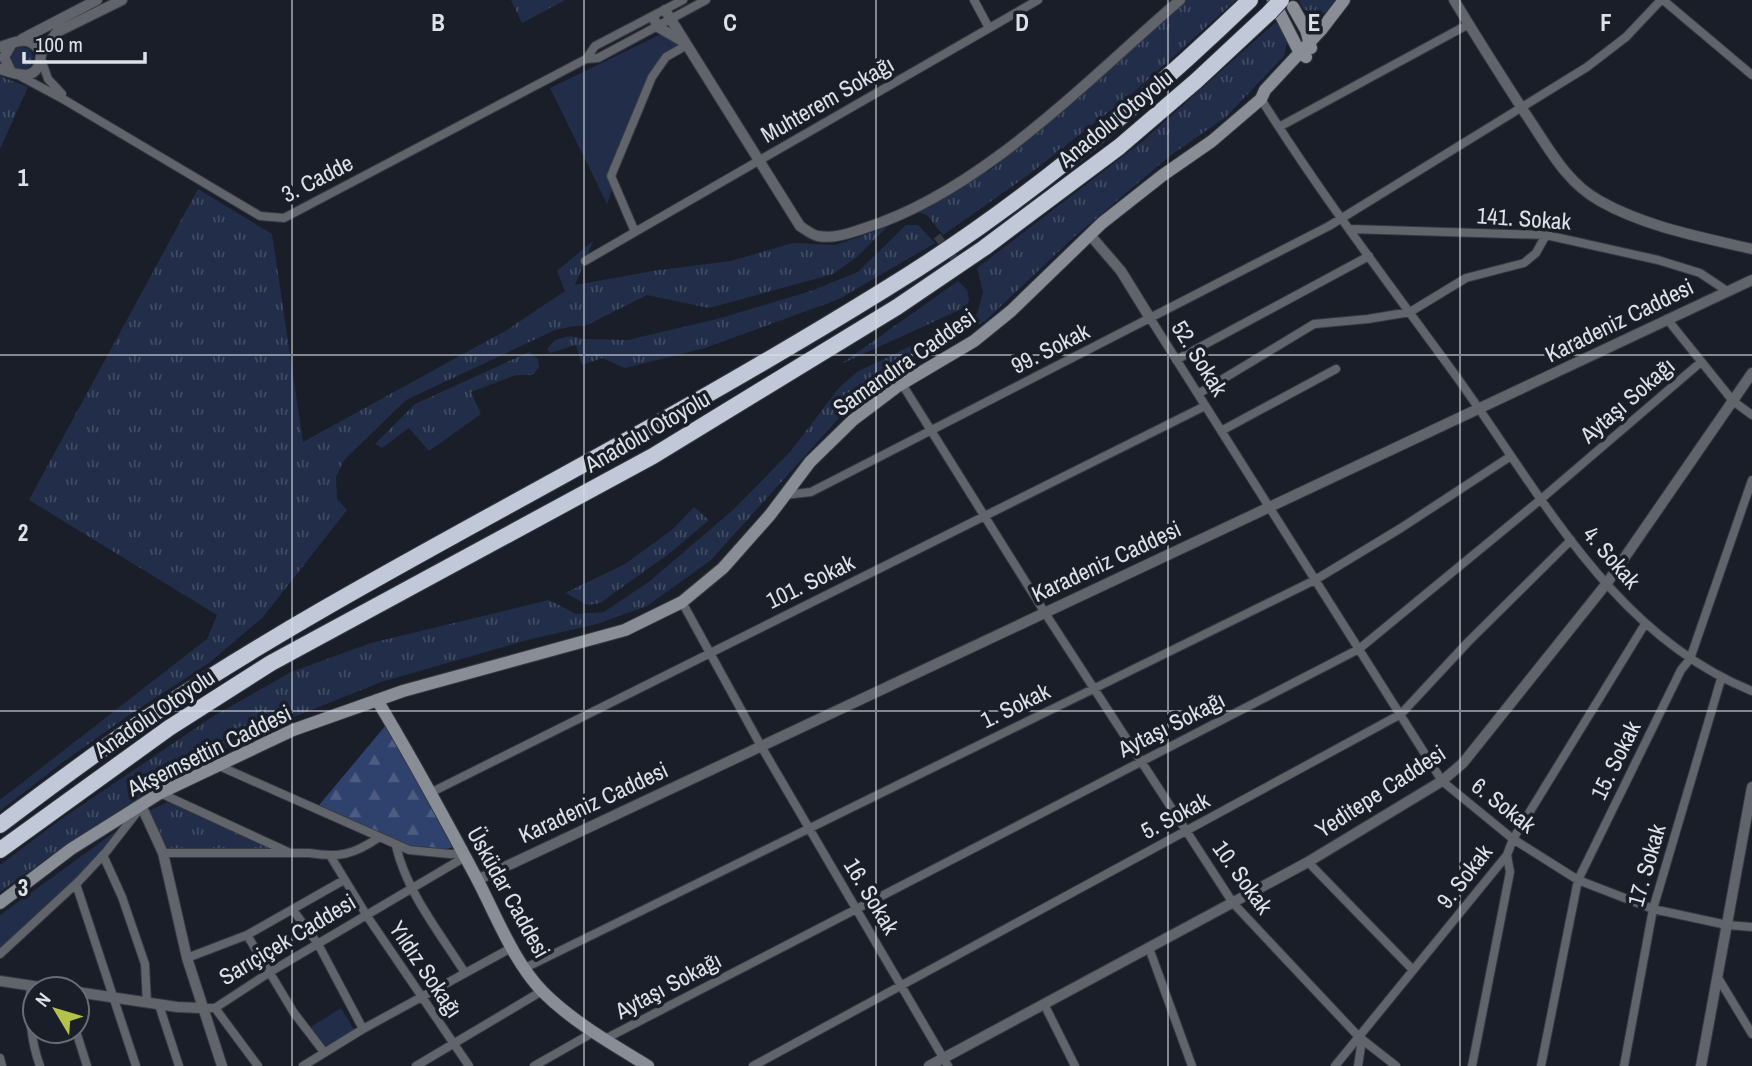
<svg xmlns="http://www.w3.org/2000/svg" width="1752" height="1066" viewBox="0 0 1752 1066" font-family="'Archivo Narrow',sans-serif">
<defs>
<pattern id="grass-tufts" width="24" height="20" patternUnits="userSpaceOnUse" patternTransform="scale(1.75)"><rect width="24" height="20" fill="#222e49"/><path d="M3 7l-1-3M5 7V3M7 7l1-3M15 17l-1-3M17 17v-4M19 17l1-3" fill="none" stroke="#424c63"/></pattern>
<pattern id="forest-firs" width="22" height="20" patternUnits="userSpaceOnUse" patternTransform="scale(1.75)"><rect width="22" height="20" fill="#2f426d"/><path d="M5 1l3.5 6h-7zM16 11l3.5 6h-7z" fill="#4d5d82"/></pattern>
</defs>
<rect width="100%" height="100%" fill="#191e28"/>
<path fill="url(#grass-tufts)" d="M511,0H565L522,23Z
M1186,0H1236L1134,92L1027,176L943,235L927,215L913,211L991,170Z
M1299,0H1335L1325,13L1316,14L1303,9Z
M1277,21L1287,42L1284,56L1226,117L1171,155L1074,237L985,321L919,356L838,419L711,560L647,606L597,624L527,640L381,682L269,727L179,772L77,837L0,892V865L60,820L212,717L291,672L371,643L549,600L576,614L604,612L650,581L733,510L790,452L839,388L857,372L977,314L983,292L977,268L1143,141Z
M11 58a11 11 0 1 1 22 0a11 11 0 1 1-22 0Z
M0,76L28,87L0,149Z
M198,189L272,234L303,442L507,330L565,291L557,271L593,241L575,285L659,270L731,261L793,243L836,245L887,227L857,257L833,274L709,308L647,295L585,326H575L555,330L406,400L344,460L336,477L337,499L347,510L263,617L209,663L132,713L63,762L0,811V800L207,639L217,615L29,500Z
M906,225H918L935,243L839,299L705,348L625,368L602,358L582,365L576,345L550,353L547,349L555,340L570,336L584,339L628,340L721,318L811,291L858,272Z
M958,281L967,290L969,300L966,307L841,364Z
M529,352L538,359L539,368L532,375H516L471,392L481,414L429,451L409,428L382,448L375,444L415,404Z
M694,507L709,520L670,553L600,603L588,605L565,593L625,564L672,530Z
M168,802L272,848H168L146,812Z"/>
<path fill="url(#forest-firs)" d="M386,725L455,846C416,866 351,828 315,810Z"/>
<path fill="#222e49" d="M661,34L681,45L664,56L639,98L608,176L612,189L607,204L550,88Z
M116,831L118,833L74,883L0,949V915Z
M341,1008L355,1031L327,1048L309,1028Z"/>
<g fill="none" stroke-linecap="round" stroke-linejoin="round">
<path stroke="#363b45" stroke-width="8" stroke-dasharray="8 4" stroke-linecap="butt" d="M937,236L966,274"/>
<g stroke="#343943" stroke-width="10">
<path id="minor" d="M974,0L989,28
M1663,0L1752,75
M687,45L666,57L652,77L611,176L635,232L1038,0
M41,59L48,79L62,94
M586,59L595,46L683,0
M20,76L63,99L260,216L284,218L586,59L598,58L706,0
M1261,99C1321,195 1390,285 1456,376C1540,492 1612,635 1752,691
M1279,127L1469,24
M1350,229L1546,235L1658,260L1700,273L1727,291
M585,261L635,232
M1150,318L1442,781L1513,839L1578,880L1653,909L1727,925L1752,927
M1667,319L1733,401L1752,415
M1176,360L1369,256
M902,384L1045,613L1233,903L1359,1037L1396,1066
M1198,394L1314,324L1368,319L1410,312L1466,278L1524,263L1536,253L1546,235
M1221,431L1336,369
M785,495L811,492L1329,226L1587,67L1626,37L1661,0
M682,602L761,746L948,1066
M217,765L409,850L450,854L463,853
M432,792L1205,406
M160,793L288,852
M396,846C407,893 440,933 465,973
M163,853H309C338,858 353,855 378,838
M103,855L122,897L145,964L147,1003
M331,857L367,916L469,1066
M1308,862L1413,970
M76,884L136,1066
M293,910L318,944L363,1029
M247,935L294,1013L324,1052
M1149,948L1192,1066
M0,954L79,881L106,852L138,811
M187,958L247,935L344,880
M525,968L1315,580L1401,528L1511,456
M1717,976L1752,1034
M31,986C28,1011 31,1042 40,1066
M1044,1004L1075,1066
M159,1005L179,1066
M201,1008H215L270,972L465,857
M215,1008L258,1066
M76,1031L87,1066
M605,1039L1359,649L1540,500L1701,362
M0,1058L2,1066
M303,1066L363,1029L513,947
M416,1066L542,991
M534,1066L594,1032
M753,1066L1401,714L1468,642L1571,540
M1335,1066L1507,855L1513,839L1645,624
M1358,1066L1362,1040
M1472,1066L1510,872L1507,855
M1541,1066L1578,880L1681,670L1690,659L1752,480
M1624,1066L1653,909L1721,679"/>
</g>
<g stroke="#343943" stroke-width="12">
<path id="tertiary" d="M1454,0C1477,38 1501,76 1525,113C1547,145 1565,182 1600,201C1646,227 1701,237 1752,249
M665,10L800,226C806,230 812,235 818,236C835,239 849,233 865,228C983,191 1088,79 1180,0
M653,17L658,27L682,41
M22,39L97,0
M0,47C17,41 31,34 41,54C39,83 19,75 0,69
M41,54L57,32L122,0
M11,72L4,57L12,43
M1090,235L1121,271L1150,318
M141,805L163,853L187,958L222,1066
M477,880L1752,280
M0,981L53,989
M77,992L177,1007L201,1008
M929,1066L1308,862L1442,781L1463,763L1607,583L1752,373
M1701,1066L1752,787"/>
</g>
<g stroke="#343943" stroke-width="14">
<path id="secondary" d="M1273,0L1300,53L1306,57
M1293,7L1306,30L1311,48
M377,700C412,758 444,817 476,877C496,915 513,961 543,992C573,1022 612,1044 648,1066
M0,903L71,849L160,793L293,730L403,691L625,630L682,602L723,568L770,515L810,462L853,420L898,386L974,341L1011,311L1102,223L1163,175L1212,141L1261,99L1265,90L1321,30L1344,0"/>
</g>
<g stroke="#343943" stroke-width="18">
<path id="motorway" d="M0,825C50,787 101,749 153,714C276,632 408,561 537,490C654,426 771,360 884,290C1017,209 1138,108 1250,0
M0,850L169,728L271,663L653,456L897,307L984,248L1119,147L1196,81L1270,12"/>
</g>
<use href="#minor" stroke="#61646a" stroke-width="8"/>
<use href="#tertiary" stroke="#61646a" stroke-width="10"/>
<use href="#secondary" stroke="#888d96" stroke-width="12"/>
<use href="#motorway" stroke="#c1c8d7" stroke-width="16"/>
<g stroke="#343943" stroke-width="18" stroke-linecap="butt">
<path id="motorway-bridge" d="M1270,12L1281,0"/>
</g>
<use href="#motorway-bridge" stroke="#c1c8d7" stroke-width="16"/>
</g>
<path fill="none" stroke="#dde1e8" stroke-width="2" stroke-opacity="0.55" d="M292,0V1066M584,0V1066M876,0V1066M1168,0V1066M1460,0V1066M0,355H1752M0,711H1752"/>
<g text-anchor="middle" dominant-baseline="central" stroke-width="7" stroke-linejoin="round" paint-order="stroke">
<g font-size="23" fill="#dde1e8" stroke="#191e28">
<text transform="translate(827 99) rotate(-30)">Muhterem Sokağı</text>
<text transform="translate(1115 118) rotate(-39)">Anadolu Otoyolu</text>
<text transform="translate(317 178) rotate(-27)">3. Cadde</text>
<text transform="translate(1524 218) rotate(4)">141. Sokak</text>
<text transform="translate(1619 320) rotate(-26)">Karadeniz Caddesi</text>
<text transform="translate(1050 348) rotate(-27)">99. Sokak</text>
<text transform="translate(1200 358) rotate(58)">52. Sokak</text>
<text transform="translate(904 362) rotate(-35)">Samandıra Caddesi</text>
<text transform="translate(1627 400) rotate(-41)">Aytaşı Sokağı</text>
<text transform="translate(647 431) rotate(-30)">Anadolu Otoyolu</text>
<text transform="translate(1612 557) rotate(49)">4. Sokak</text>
<text transform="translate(1106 561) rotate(-25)">Karadeniz Caddesi</text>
<text transform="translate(810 581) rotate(-26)">101. Sokak</text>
<text transform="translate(1015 705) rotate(-26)">1. Sokak</text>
<text transform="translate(154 713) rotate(-34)">Anadolu Otoyolu</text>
<text transform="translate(1171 724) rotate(-27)">Aytaşı Sokağı</text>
<text transform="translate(209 750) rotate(-26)">Akşemsettin Caddesi</text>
<text transform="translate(1615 760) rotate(-64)">15. Sokak</text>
<text transform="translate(1380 791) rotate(-33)">Yeditepe Caddesi</text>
<text transform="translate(593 802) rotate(-25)">Karadeniz Caddesi</text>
<text transform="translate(1504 805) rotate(38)">6. Sokak</text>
<text transform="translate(1175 815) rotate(-28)">5. Sokak</text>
<text transform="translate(1646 865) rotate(-74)">17. Sokak</text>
<text transform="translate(1464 876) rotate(-52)">9. Sokak</text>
<text transform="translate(1243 877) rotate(54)">10. Sokak</text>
<text transform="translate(509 892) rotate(61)">Üsküdar Caddesi</text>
<text transform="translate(872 896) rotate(59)">16. Sokak</text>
<text transform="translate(287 939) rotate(-31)">Sarıçiçek Caddesi</text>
<text transform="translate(426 969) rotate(56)">Yıldız Sokağı</text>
<text transform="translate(668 985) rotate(-28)">Aytaşı Sokağı</text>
</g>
</g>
<g font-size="23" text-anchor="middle" font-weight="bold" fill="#dde1e8" stroke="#191e28" stroke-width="7" stroke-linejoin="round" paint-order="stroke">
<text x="438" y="31">B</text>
<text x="730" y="31">C</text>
<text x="1022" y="31">D</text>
<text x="1314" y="31">E</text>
<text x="1606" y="31">F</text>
<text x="23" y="186">1</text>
<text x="23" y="541">2</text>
<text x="23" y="896">3</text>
</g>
<g transform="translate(56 1010) rotate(308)"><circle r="33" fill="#191e28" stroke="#676c75" stroke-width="2"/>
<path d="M0-5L12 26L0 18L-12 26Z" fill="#b5c249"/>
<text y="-10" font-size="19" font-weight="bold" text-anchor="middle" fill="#dde1e8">N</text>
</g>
<path d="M24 52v10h121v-10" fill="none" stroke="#dde1e8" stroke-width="3.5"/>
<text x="35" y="52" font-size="21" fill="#dde1e8" stroke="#191e28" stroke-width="5" paint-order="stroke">100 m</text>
</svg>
